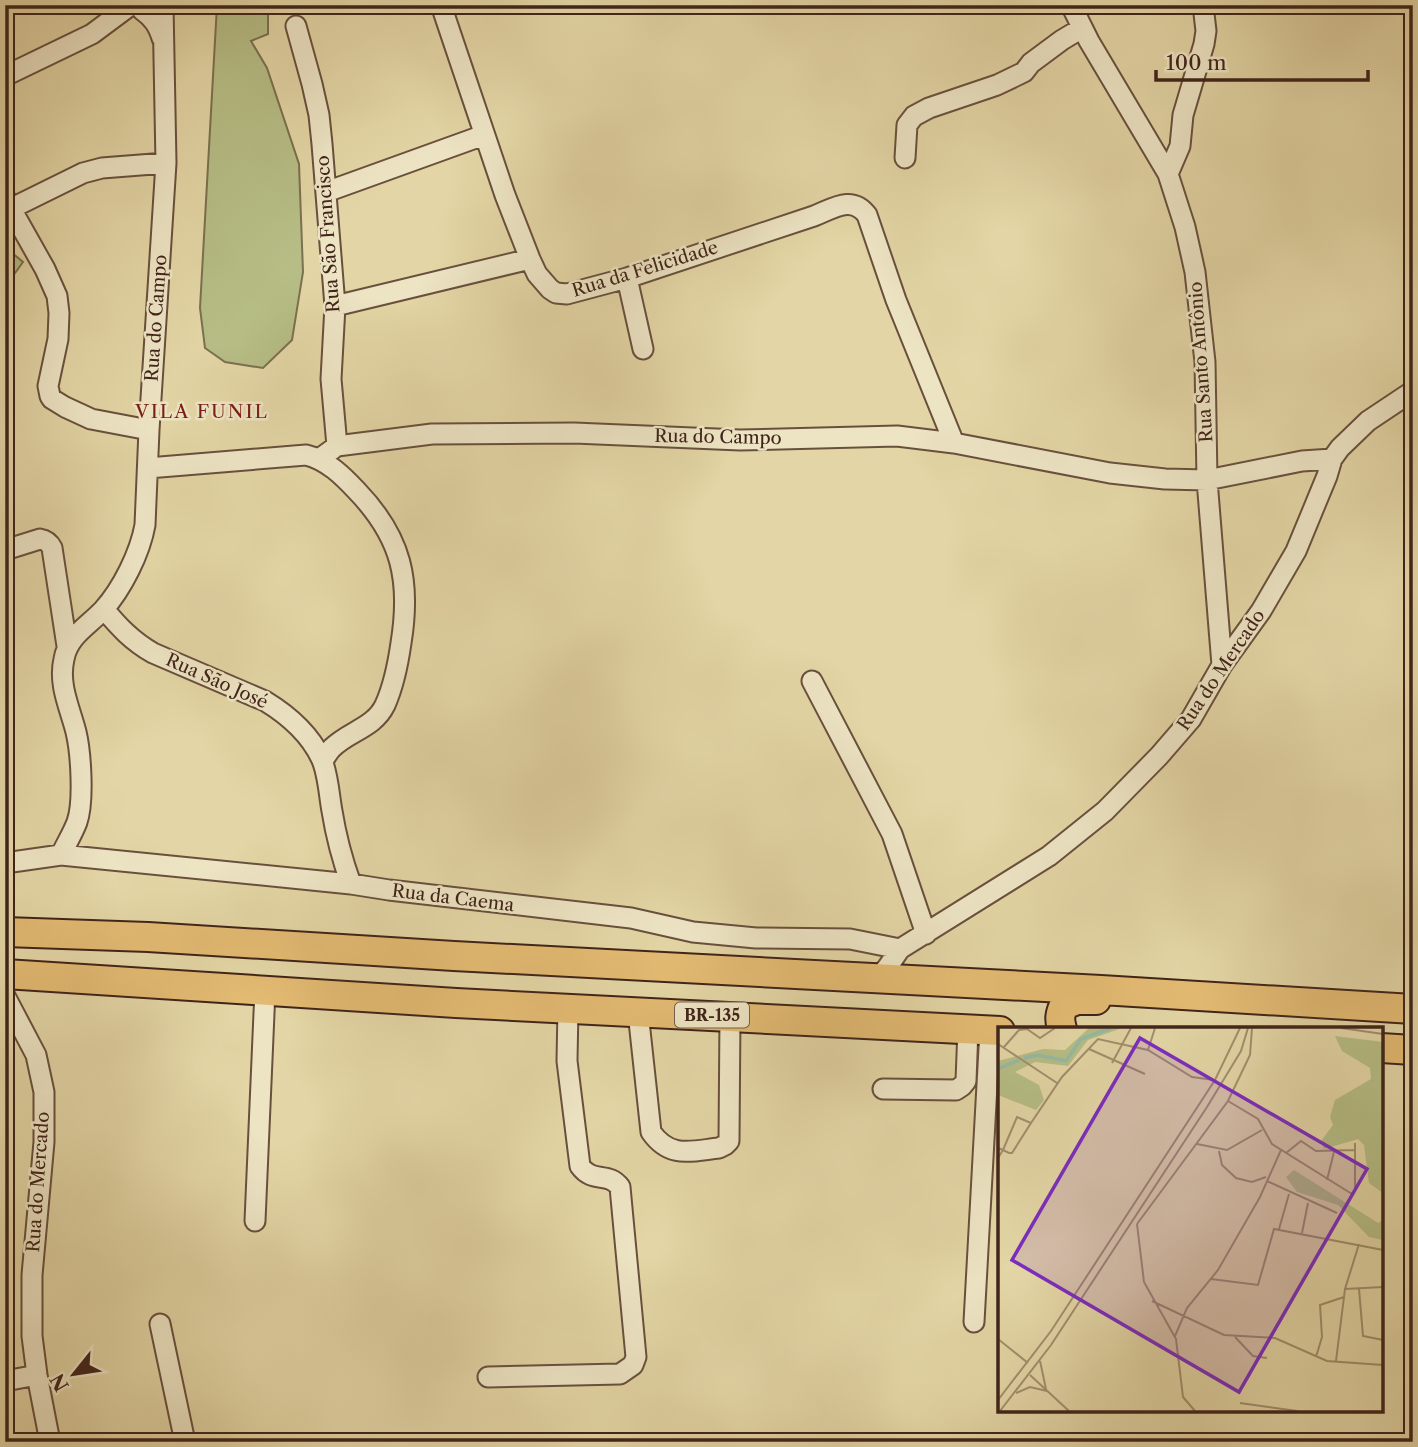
<svg xmlns="http://www.w3.org/2000/svg" width="1418" height="1447" viewBox="0 0 1418 1447" font-family="'Libre Caslon Text',serif">
<rect width="100%" height="100%" fill="#e3d5a5"/>
<filter id="stains"><feTurbulence type="fractalNoise" baseFrequency=".00286" numOctaves="4"/><feColorMatrix values="0 0 0 0 .2 0 0 0 0 .09 0 0 0 0 .02 0 0 0 .5 -.17"/></filter>
<radialGradient id="worn" r=".72"><stop offset=".6" stop-color="#630" stop-opacity="0"/><stop offset="1" stop-color="#630" stop-opacity=".3"/></radialGradient>
<path fill="#b6bd85" stroke="#7b7050" stroke-width="2" d="M217,5H268V34L251,41L267,68L299,164L303,272L292,340L263,368L225,362L205,348L200,308Z
M5,247L23,262L5,287Z"/>
<g fill="none" stroke-linecap="round" stroke-linejoin="round">
<g stroke="#69503d" stroke-width="23">
<path id="minor" d="M441,5L505,195L530,259L537,274L550,289L556,293L567,294L627,278L814,216C834,208 852,195 867,215L896,300L954,443
M1071,5L1089,41L1168,174L1185,227L1195,272L1205,362L1207,480L1222,665
M142,10C153,18 158,25 162,38
M296,26L312,84L319,115L322,144L335,306L331,379L337,446
M5,76L92,34L131,5
M905,158L907,125L914,116L929,108L997,85L1024,72L1031,63L1062,40L1082,28
M1168,174L1180,146L1183,115L1204,44L1206,31L1203,5
M326,192L484,135
M5,198L45,269L57,296L59,313L58,339L48,386L50,396L52,399L65,407L91,419L149,430
M12,208L83,173L102,168L166,163
M627,278L643,349
M335,306L530,259
M319,459L337,446L432,434L574,433L740,440L897,436L954,443L1110,473L1165,479L1207,480L1302,461L1332,459
M148,468L306,455C327,460 343,476 357,491C402,538 411,581 401,643C398,664 394,685 385,705C374,728 349,731 332,748C328,752 326,756 323,761
M5,550L40,539C46,540 49,542 52,548L67,646
M104,609C119,627 132,641 153,653L265,701C288,715 309,733 321,758C328,772 329,795 332,811C336,836 342,859 351,884
M812,681L892,834L926,934
M61,855C66,844 73,833 77,822C84,802 81,753 76,732C70,708 58,685 64,659C68,636 88,626 103,610C122,589 140,553 145,525L149,430L166,163L163,5
M5,863L61,855L351,884L389,890L631,918L693,932L756,938L850,939L900,949
M877,979L887,968L900,949L1049,856L1105,811L1159,756L1191,719L1222,665L1261,611L1296,551L1327,476L1332,459L1340,448L1368,421L1413,391
M5,996L36,1055L44,1092V1142L32,1275V1336L37,1375L50,1442
M638,1012L651,1132C670,1159 691,1151 719,1148L725,1145L729,1141L730,1016
M883,1089L956,1090L962,1086L966,1081L968,1028
M255,1221L265,990
M974,1322L990,1030
M160,1324L185,1442
M488,1377L620,1374L633,1365L636,1357L620,1187C608,1171 593,1184 580,1166L567,1061L568,1008
M5,1381L37,1375"/>
</g>
<g stroke="#40241a" stroke-width="32">
<path id="highway" d="M5,932L148,937L454,956L1101,990L1413,1009
M5,974L456,1003L1000,1031
M1062,1029C1059,1019 1060,1014 1064,1005L1077,1000H1096
M1381,1048L1413,1050"/>
</g>
<use href="#minor" stroke="#ede4c4" stroke-width="19"/>
<use href="#highway" stroke="#e2ba72" stroke-width="28"/>
</g>
<g text-anchor="middle" dominant-baseline="central" stroke-width="5" stroke-linejoin="round" paint-order="stroke">
<rect fill="#ede4c4" stroke="#745e4d" stroke-width="2" x="675" y="1002.5" width="74" height="25" rx="5"/>
<g font-size="16" font-weight="bold" fill="#40241a">
<text x="712" y="1015">BR-135</text>
</g>
<g font-size="18" fill="#40241a" stroke="#ede4c4">
<text transform="translate(328 234) rotate(-94)">Rua São Francisco</text>
<text transform="translate(645 269) rotate(-17)">Rua da Felicidade</text>
<text transform="translate(156 318) rotate(-86)">Rua do Campo</text>
<text transform="translate(1201 362) rotate(-94)">Rua Santo Antônio</text>
<text transform="translate(718 437) rotate(1)">Rua do Campo</text>
<text transform="translate(1221 670) rotate(-56)">Rua do Mercado</text>
<text transform="translate(217 681) rotate(24)">Rua São José</text>
<text transform="translate(453 898) rotate(7)">Rua da Caema</text>
<text transform="translate(38 1182) rotate(-86)">Rua do Mercado</text>
</g>
<g font-size="19" letter-spacing="2" fill="#7a1f14" stroke="#ede4c4">
<text x="202" y="411">VILA FUNIL</text>
</g>
</g>
<g transform="translate(998 1027)">
<rect width="385" height="385" fill="#e3d5a5"/>
<path d="M91,1H124L90,13L70,39L37,35L17,45L41,58L46,73L38,83L0,68V34L45,22L67,23ZM337,9L385,15V166L371,156L366,118L360,112L326,122L323,114L335,98L332,90L337,73L373,52L372,41L344,24ZM296,143L380,196L385,193V213L371,210L340,178L299,165L288,150Z" fill="#b6bd85"/>
<path fill="none" stroke="#96b9a3" stroke-width="3.5" d="M26,31L40,28L68,34L83,12L113,1M0,42L21,33"/>
<path fill="none" stroke="#a28e6d" stroke-width="2" d="M343,1L385,7M0,17L59,56M6,20L21,3L29,2L42,11L57,1M91,22L147,47M150,23L157,1M114,36L133,1M230,74L260,92L274,117L354,167M33,96L64,50L100,12L150,23L194,50L216,53M357,116V162M199,117L229,123L264,103M0,121L5,123L11,126H14L33,96L19,90L5,123L0,131M221,124L224,138L238,151L254,155L268,150M288,126L303,114L318,124L357,123M329,153L336,125M269,154L339,186M139,197L230,74L252,28L254,1M139,197L146,255L178,312L185,370L197,384M281,202L291,167M304,206L310,176M213,252L260,258L276,202L385,223M347,262L385,260M361,262L365,309L385,313M154,274L226,308L277,311L329,334L385,338M177,309L189,281L220,243L262,170L283,123M237,310L255,329L269,331M0,312L30,336M318,330L324,310L322,278L346,270M42,334L48,362M338,334L347,262L361,217M32,348L71,384M18,366L32,360L49,364M0,373L53,304L217,53L242,1M242,376L299,384M2,384L53,318L209,80L243,24L250,1"/>
<path fill="#7b2cbf" fill-opacity="0.15" stroke="#7b2cbf" stroke-width="3.5" d="M142,11L369,142L241,365L14,233Z"/>
<rect width="385" height="385" fill="none" stroke="#40241a" stroke-width="3.5"/>
</g>
<rect width="1418" height="1447" fill="none" stroke="#e3d5a5" stroke-width="28"/>
<rect x="7" y="7" width="1404" height="1433" fill="none" stroke="#40241a" stroke-width="3.5"/>
<rect x="14" y="14" width="1390" height="1419" fill="none" stroke="#40241a" stroke-width="2"/>
<g transform="translate(74 1374) rotate(240)" stroke="#ede4c4" stroke-width="5" paint-order="stroke">
<path d="M0-5L12 26L0 18L-12 26Z" fill="#40241a"/>
<text y="-10" font-size="19" font-weight="bold" text-anchor="middle" fill="#40241a">N</text>
</g>
<path d="M1156 70v10h212v-10" fill="none" stroke="#40241a" stroke-width="3.5"/>
<text x="1166" y="70" font-size="21" fill="#40241a" stroke="#ede4c4" stroke-width="5" paint-order="stroke">100 m</text>
<rect width="100%" height="100%" filter="url(#stains)"/>
<rect width="100%" height="100%" fill="url(#worn)"/>
</svg>
